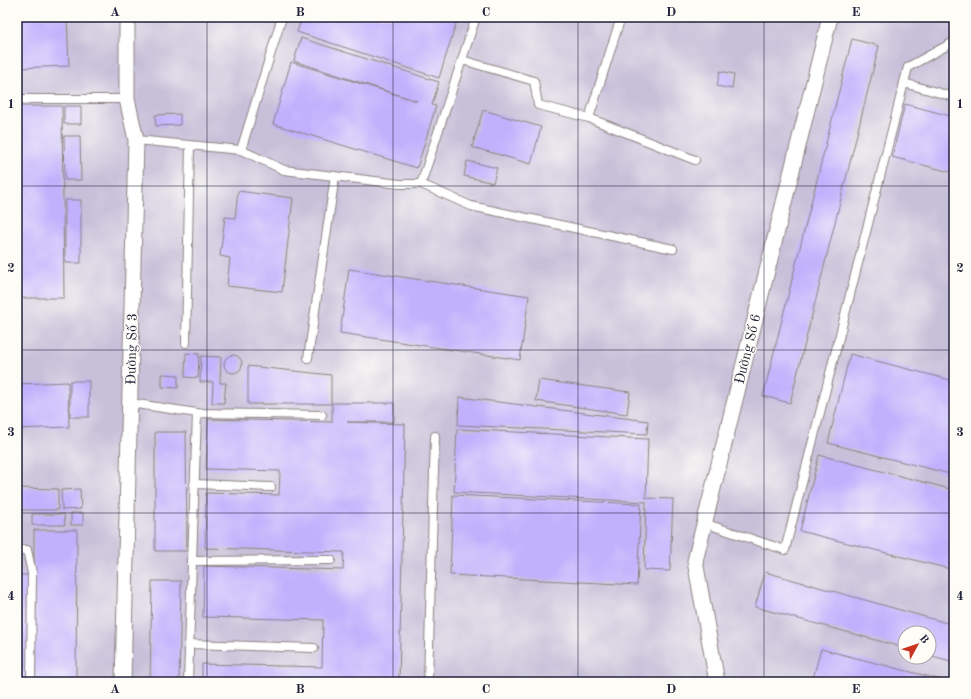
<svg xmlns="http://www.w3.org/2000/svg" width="971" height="699" viewBox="0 0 971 699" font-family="'Old Standard TT',serif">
<rect width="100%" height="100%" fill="#fdfcf7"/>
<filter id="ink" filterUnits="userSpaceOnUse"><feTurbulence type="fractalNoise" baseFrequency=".025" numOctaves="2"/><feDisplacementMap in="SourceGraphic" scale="8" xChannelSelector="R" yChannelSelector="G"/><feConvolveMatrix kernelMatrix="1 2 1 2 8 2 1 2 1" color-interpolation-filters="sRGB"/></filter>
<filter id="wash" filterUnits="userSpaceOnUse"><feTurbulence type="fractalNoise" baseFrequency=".012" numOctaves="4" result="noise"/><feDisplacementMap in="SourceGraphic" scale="16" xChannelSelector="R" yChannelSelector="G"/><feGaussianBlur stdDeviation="0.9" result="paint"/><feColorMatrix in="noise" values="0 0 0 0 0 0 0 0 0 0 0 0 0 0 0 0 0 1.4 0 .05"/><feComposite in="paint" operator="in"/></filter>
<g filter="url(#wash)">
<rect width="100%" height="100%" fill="#f6e3ca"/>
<path fill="#c7c0d9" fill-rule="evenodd" d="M17,17H954V682H17ZM905,633H929V657H905Z"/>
<g id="blocks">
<path fill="#c1b1fd" d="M17,17H67L69,66L17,68Z
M302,17H458L439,78L297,32Z
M301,38L439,82L432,105L436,106L417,168L273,124L291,62L417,101L294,61Z
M852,39L879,46L790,403L763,396Z
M720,71L734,74L732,89L717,86Z
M905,104L954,117V173L892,157Z
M17,106H62L64,298H17Z
M64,106H81V124H64Z
M483,110L541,127L531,164L472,147Z
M180,114V125L156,126L155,115Z
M64,136H80L81,180H65Z
M467,161L497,168L493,183L464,176Z
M238,191L293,198L282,292L227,286L230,258L220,256L225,217L235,218Z
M65,200H81V263H65Z
M349,269L529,296L520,360L340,333Z
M186,353L199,354L198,378L185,377Z
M850,354L954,381V475L828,443Z
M224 364a9 9 0 1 1 18 0a9 9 0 1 1-18 0Z
M201,356L221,357L220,383H226L224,403H212L213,382H200Z
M248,366L331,375V403H394V422H347L405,424L399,682H202V664L322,667L323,620L203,617L204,566L343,570L344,552L205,548L206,493L279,495L280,471L206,469L208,419L332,422V404H248Z
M162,374L178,375V388L162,387Z
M539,380L630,392L627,414L536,401Z
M70,381H89V417H70Z
M68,382L69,427L17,429V384Z
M459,397L648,421L647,434L458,425Z
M457,429L648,439L646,498L673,499L670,571L644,570L646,502L454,492Z
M155,432H186L187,551H155Z
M819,455L954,490V570L800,531Z
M17,488L58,489V510H17Z
M80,489L81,509L62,510L61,490Z
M453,495L641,504L637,585L450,575Z
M71,513H83V525H71Z
M32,514H64L65,525H32Z
M34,530H77L76,682H34Z
M765,572L954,625V662L929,655V633H905V648L755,607Z
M17,575H31L30,682H17Z
M152,581H181L179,682H150Z
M821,649L946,681V682H812Z"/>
</g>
</g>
<g filter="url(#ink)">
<use href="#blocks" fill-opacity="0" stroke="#8c8282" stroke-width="1"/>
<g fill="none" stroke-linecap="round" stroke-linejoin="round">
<g stroke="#8c8282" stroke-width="10">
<path id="lane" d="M462,60L534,81L538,105L589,118L695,160
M904,83L954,97
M17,99H127
M589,118L621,17
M136,140L241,150L284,170L400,184H421L476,17
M241,150L282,17
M421,184L471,206L673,249
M186,343L190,145
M308,358L335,176
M130,403L197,413L322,415
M194,484L271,487
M704,523L785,550L908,67L950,44L954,45
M17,550H27L32,573L31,682
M192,561L331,560
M189,644L314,648
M188,682L197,413
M428,682L435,436"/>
</g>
<g stroke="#8c8282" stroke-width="17">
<path id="street" d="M123,682L136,140L127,99V17
M717,682L695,561L830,17"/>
</g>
<use href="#lane" stroke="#fff" stroke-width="8"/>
<use href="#street" stroke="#fff" stroke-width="15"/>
</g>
</g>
<path fill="none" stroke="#22223b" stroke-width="1" stroke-opacity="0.55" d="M207,17V682M393,17V682M578,17V682M764,17V682M17,186H954M17,350H954M17,513H954"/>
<g text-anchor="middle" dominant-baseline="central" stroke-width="3" stroke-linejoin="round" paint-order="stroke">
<g font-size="14" fill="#22223b" stroke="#fdfcf7">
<text transform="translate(132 349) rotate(-89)">Đường Số 3</text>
<text transform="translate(748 349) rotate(-76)">Đường Số 6</text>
</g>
</g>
<rect width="971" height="699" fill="none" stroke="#fdfcf7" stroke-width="44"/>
<g transform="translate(917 645) rotate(50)"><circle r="19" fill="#fdfcf7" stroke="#a5a5ac"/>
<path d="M0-3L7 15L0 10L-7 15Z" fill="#c8321e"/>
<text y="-6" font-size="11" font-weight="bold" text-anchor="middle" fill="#22223b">B</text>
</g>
<rect x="22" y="22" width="927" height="655" fill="none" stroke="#22223b" stroke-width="1.5"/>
<g font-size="13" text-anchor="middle" font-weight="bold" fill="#22223b">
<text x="115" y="16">A</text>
<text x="300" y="16">B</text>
<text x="486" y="16">C</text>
<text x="671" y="16">D</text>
<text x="856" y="16">E</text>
<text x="11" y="108">1</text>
<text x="960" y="108">1</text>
<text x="11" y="272">2</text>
<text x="960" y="272">2</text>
<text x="11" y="436">3</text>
<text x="960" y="436">3</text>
<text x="11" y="600">4</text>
<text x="960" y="600">4</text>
<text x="115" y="693">A</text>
<text x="300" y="693">B</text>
<text x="486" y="693">C</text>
<text x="671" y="693">D</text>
<text x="856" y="693">E</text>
</g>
</svg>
